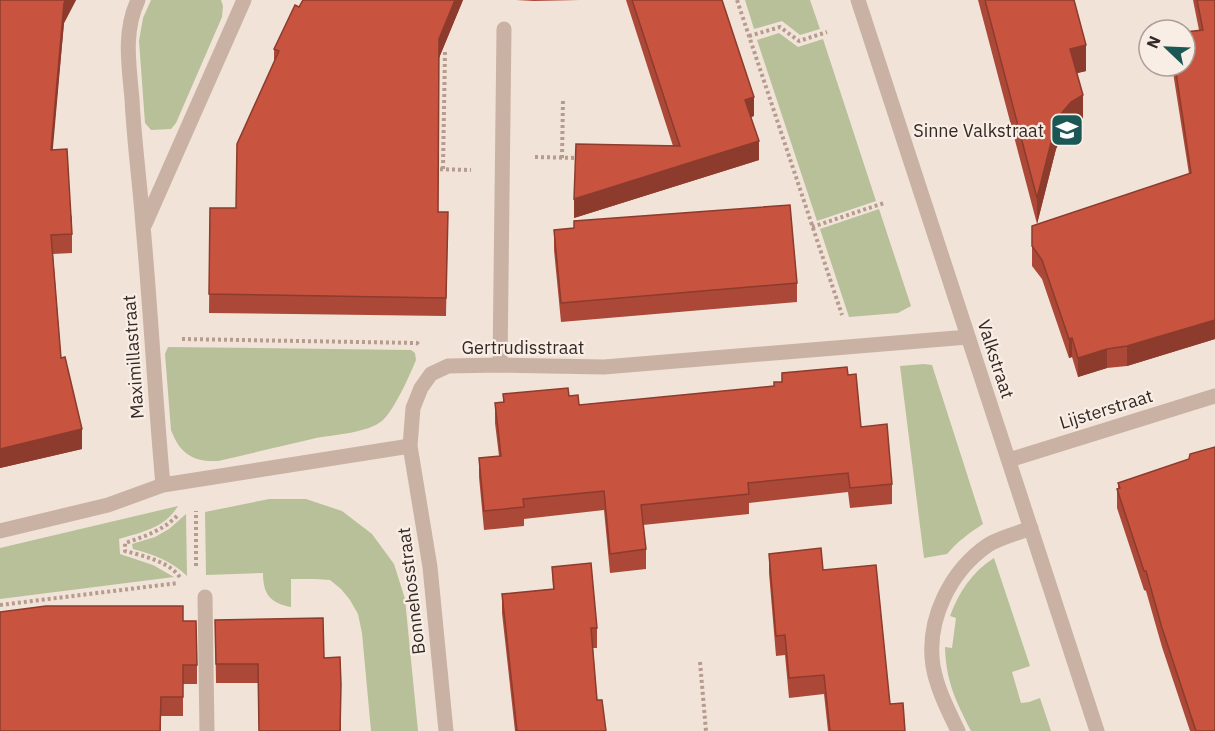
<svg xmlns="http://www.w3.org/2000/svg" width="1215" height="731" viewBox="0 0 1215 731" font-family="'IBM Plex Sans',sans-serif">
<rect width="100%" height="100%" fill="#f1e3d8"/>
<path fill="#b7c098" d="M151,0H221L223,6L222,17L176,123L171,129L151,130L145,123L139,41L143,18Z
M745,0H810L820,29L800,35L782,21L754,29Z
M779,33L798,47L823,39L876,201L817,221L757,40Z
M879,209L911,306L898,313L849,317L820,229Z
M168,347L411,350L415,353L416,360C410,375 394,410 383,420C367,434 333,434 312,439C281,446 249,454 218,461C193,462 180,454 171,430L165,354Z
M924,364L932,365L983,524C969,533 957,542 947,554L924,558L900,366Z
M269,499H306L342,511L372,534L394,564L405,599L418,731H371L362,633L358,614L350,600L341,589L330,580L315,579H291V607C270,603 263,594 263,573L206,575L205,512Z
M178,506C165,528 142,532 119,539L120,554L153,565L174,577L0,599V548Z
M186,514L187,576C172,561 152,554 133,549L132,544L155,537L169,529Z
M994,558L1030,666L1012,672L1021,703L1029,702L1040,698L1051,731H971C956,701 946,682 945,647L952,648L956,618L950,616C959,592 972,572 994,558Z"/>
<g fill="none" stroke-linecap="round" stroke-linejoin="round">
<path stroke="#b59c8f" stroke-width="4" stroke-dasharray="3 3" stroke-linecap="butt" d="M737,0L842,315
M749,36L780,27L799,41L827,32
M535,157L578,158
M562,158L563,99
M434,169L471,170
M443,169L445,52
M812,227L884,203
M182,339L417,343L419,345
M177,516C163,530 144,537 125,543V551C144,556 171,562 181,579
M196,566V511
M0,605L178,583
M700,662L706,731"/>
<path stroke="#c9b2a4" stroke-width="15" d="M500,365L504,29
M205,597L207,731"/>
<path stroke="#c9b2a4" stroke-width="15" d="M138,0C123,32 129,65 132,99C134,141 140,183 143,226C151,312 155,398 163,485
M858,0L1097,731
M145,224L244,0
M410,446L430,567L446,731
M1009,460L1215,396
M0,531L108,505L163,485L410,446L413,408L421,388L431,374L448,366L500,365L604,367L968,337
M958,731C948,710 937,689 933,666C926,620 950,571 988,545C999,538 1018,533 1031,528"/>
</g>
<path fill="#ac4837" d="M0,0H76L64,23L52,150L72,218V253L53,254L61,358L82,449L0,468Z
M303,0H463L439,58L438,212H448L446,316L209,313L210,208H236L274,62V49L299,7Z
M516,0H580L534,1Z
M626,0H722L754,116L751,117L759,160L574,218L673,146Z
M978,0H1074L1086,71L1077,73L1083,121L1071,128L1060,141L1056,149L1037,224L1189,174L1172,66H1185L1199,30L1193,0H1215V339L1127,366L1107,368L1078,377L1072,357L1069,358L1042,279L1032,266V226L1037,224Z
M554,230L797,283V302L561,322L554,250Z
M782,373L848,375L861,427L892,484V504L850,508L848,492L749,503V514L643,525L646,549V569L610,573L604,510L524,519V526L484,530L479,477V458L499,456L495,423V403L503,402V394L569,396L579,405L774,386L782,382Z
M1118,483L1215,731H1190L1162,647L1146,591L1144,590L1117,508V489H1118Z
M769,554L823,570L890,704L905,731H828L824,694L789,698L785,655L776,656L769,573Z
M552,567L597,628V648H593L597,700L606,731H515L502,613V594L553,589Z
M215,620L324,658L341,704V731H259L258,683H216Z
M183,621L197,665V684H183V716H161V731H0Z"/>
<path fill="#8c3b2d" d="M66,0H76L64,23L51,170V150L64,3Z
M455,0H463L439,58V39Z
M1086,45V71L1070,75V49Z
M1083,95V121L1071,128L1060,141L1056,149L1037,224V198L1056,123L1060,115L1071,102Z
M754,97V116L745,119V100Z
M759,141V160L574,218V199Z
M1215,320V339L1127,366V346Z
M1072,338V357L1069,358V339Z
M1107,349V368L1078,377V358Z
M82,429V449L0,468V449Z"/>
<path fill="#c85440" stroke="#8c3b2d" stroke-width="1.5" d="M0,0H66L64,3L51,150L67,149L72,234L51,235L61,358L65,357L82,429L0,449Z
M303,0H455L439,39L438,212H448L446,298L209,294L210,208H236L237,144L279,51L274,49L295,5L299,7Z
M632,0H722L754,97L745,100L759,141L574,199L576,144L680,146Z
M985,0H1074L1086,45L1070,49L1083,95L1071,102L1060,115L1056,123L1037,198Z
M1197,0H1215V320L1127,346L1107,349L1078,358L1072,338L1069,339L1042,260L1032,246V226L1191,173L1175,66H1185V32L1203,30Z
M790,205L797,283L561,303L554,230L574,228V221Z
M847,367L848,375L856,374L861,427L887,424L892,484L850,488L848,473L748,483L749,494L641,505L646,549L610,554L604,491L523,499L524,507L484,511L479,458L501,456L495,403L504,402L503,394L568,388L569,396L578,395L579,405L774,386V382H782V373Z
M1215,447V731H1196L1162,628L1146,571H1144L1117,489L1120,488L1118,483L1189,459L1190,454Z
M821,548L823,570L876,565L890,704L903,703L905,731H830L824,675L789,678L785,635L776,636L769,554Z
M591,563L597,628H591L597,700H602L606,731H517L502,594L554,589L552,567Z
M46,606H183V621H196L197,665H183V697H161L160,731H0V612Z
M323,618L324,658L340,657L341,685L340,731H259L258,664H216L215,620Z"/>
<defs>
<g id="school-square" transform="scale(1.725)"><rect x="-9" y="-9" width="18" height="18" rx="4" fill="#1b5755" stroke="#f9eee5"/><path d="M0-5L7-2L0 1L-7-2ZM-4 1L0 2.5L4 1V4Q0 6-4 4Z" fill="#fff"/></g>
</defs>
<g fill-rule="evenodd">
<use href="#school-square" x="1067" y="130"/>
</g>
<g text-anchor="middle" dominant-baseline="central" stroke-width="4.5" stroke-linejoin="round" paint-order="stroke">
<g font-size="18" fill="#352926" stroke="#f9eee5" text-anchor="end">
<text x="1044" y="130">Sinne Valkstraat</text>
</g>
<g font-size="18" fill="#352926" stroke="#f9eee5">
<text x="523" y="347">Gertrudisstraat</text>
<text transform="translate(133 357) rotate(-94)">Maximillastraat</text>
<text transform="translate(996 359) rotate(72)">Valkstraat</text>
<text transform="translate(1106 409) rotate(-17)">Lijsterstraat</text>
<text transform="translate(411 591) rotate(-97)">Bonnehosstraat</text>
</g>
</g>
<g transform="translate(1167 48) rotate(293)"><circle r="28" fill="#f9eee5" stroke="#ab9f99" stroke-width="1.5"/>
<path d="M0-4.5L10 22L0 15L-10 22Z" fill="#1b5755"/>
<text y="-9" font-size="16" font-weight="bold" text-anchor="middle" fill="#352926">N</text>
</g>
</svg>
